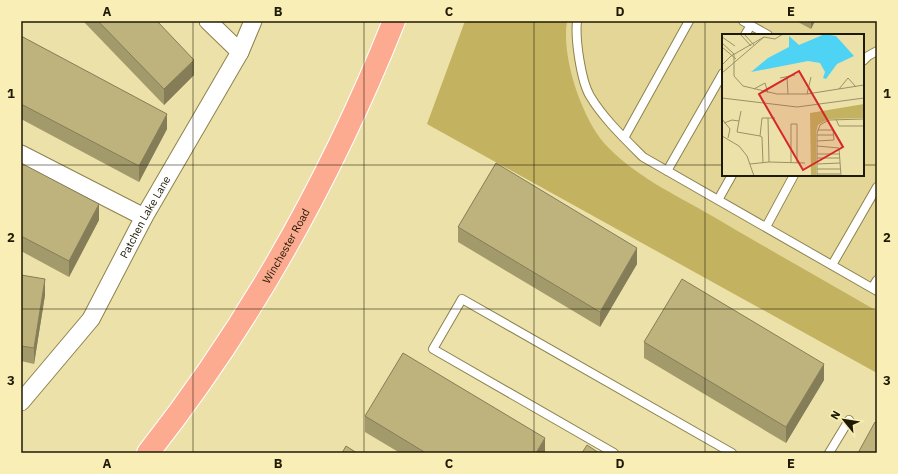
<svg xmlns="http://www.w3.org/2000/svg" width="898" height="474" viewBox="0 0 898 474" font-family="'IBM Plex Sans',sans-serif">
<rect width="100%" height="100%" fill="#ece1a9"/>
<path fill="#e3d697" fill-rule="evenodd" d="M468,21H877V373L427,124ZM723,35H863V175H723Z"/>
<path fill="#c3b25f" d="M465,21H567C561,56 581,116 604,143C634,176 676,195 714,217C768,249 823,280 877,311V373L427,124Z"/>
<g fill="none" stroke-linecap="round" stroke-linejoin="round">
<g stroke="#8d824e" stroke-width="10">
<path id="lane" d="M577,21C575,39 581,81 590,96C603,118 625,139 643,157L877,291
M743,21L768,35
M745,35L751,25
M863,61L868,56L877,51
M624,138L689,21
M667,171L723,73
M718,200L732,175
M766,227L794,175
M832,265L877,187
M872,288L877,280
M614,453L433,349L462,299L732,453
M829,453L849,420"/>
</g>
<g stroke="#8d824e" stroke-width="19">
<g id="street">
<path d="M208,21L240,52"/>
<path d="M21,154L144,217"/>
<path id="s1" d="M21,402L91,319L144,217L240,52L253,21"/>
</g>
</g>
<g stroke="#fff" stroke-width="24">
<g id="highway">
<path id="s2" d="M148,453C251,322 332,176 394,21"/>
</g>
</g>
<use href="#lane" stroke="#fff" stroke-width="8"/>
<use href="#street" stroke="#fff" stroke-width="17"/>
<use href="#highway" stroke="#fcaa90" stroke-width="22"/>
</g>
<path fill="#a39a6c" d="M83,21H157L194,75L164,105Z
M796,21H815L811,29Z
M21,36L167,129L139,182L21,119Z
M21,163L99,220L69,277L21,251Z
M458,227L637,264L600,327L458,242Z
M21,275L45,295L34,364L21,361Z
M644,342L824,380L786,443L644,358Z
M365,416L545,453H400L365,432Z"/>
<path fill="#857d58" d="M811,21H815L811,29Z
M194,60V75L164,105V89Z
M167,114V129L139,182V166Z
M99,204V220L69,277V261Z
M637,248V264L600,327V312Z
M45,279V295L34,364V348Z
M824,364V380L786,443V427Z
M545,438V453H536Z"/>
<path fill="#beb37d" stroke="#857d58" d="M98,21H157L194,60L164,89Z
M21,36L167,114L139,166L21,104Z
M21,163L99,204L69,261L21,236Z
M496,163L637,248L600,312L458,227Z
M21,275L45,279L34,348L21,346Z
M682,279L824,364L786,427L644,342Z
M403,353L545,438L536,453H426L365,416Z
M875,422L877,424V453H858Z
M587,445L599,453H582Z
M346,446L357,453H342Z"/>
<path fill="none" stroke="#1f1a05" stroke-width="1" stroke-opacity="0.55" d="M193,21V453M364,21V453M534,21V453M705,21V453M21,165H723M863,165H877M21,309H877"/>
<g text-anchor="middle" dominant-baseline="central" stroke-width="4" stroke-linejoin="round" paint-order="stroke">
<g font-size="11" fill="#1f1a05" stroke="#f9eeb6">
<text stroke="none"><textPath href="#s1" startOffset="224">Patchen Lake Lane</textPath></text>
<text stroke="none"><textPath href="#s2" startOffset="249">Winchester Road</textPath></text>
</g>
</g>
<g transform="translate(722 34)">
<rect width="142" height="142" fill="#ece1a9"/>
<path d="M142,70V84L107,85L96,91L94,99V142H89L88,79Z" fill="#c3b25f"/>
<path d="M103,0L114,2L132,22L115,30L104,45L101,44L103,38L98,29L86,27L29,38L46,24L67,13V2L77,11Z" fill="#4fd3f5"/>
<path fill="none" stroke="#9a9167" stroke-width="1" d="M18,0L29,12M22,0L32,11M0,3L13,12M42,3L53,5L61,0M0,9L12,20V42L21,52L55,60H85L142,51M0,13L14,25M0,31L9,22L42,3L0,39M58,44L73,41M65,44L66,60M32,55L43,49L46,59M117,55L126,44L134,53M85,60L89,43M0,64L75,73L142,64M46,84L47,128L83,129M0,85L8,95L6,104M114,85L117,92H142M17,87L15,98L38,102L40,84H53M2,89L10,86L17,87L19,77M95,101H112M0,102L17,112L25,122L32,142M38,102L40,103L41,129M95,107L112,106L111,96H96M95,112L117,114L119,142M95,120H118M95,124H118M69,129V90H75V129M28,130L47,128M95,130L118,129M95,135H118M95,140H118M95,142V99L98,91L107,86L142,85"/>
<path fill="#d62828" fill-opacity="0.15" stroke="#d62828" stroke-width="2" d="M77,37L121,113L81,136L37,60Z"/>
<rect width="142" height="142" fill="none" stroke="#1f1a05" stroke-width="2"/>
</g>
<rect width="898" height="474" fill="none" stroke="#f9eeb6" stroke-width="44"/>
<g transform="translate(844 420) rotate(300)" stroke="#f9eeb6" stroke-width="3" paint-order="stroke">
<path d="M0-3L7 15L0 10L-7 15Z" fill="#1f1a05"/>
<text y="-6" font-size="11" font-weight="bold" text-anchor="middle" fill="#1f1a05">N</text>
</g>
<rect x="22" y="22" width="854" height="430" fill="none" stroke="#1f1a05" stroke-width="1.5"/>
<g font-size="13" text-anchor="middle" font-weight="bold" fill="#1f1a05">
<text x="107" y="16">A</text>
<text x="278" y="16">B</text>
<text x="449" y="16">C</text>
<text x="620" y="16">D</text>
<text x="791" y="16">E</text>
<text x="11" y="98">1</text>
<text x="887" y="98">1</text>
<text x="11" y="242">2</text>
<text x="887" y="242">2</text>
<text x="11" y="385">3</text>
<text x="887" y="385">3</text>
<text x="107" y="468">A</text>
<text x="278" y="468">B</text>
<text x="449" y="468">C</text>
<text x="620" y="468">D</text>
<text x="791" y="468">E</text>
</g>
</svg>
